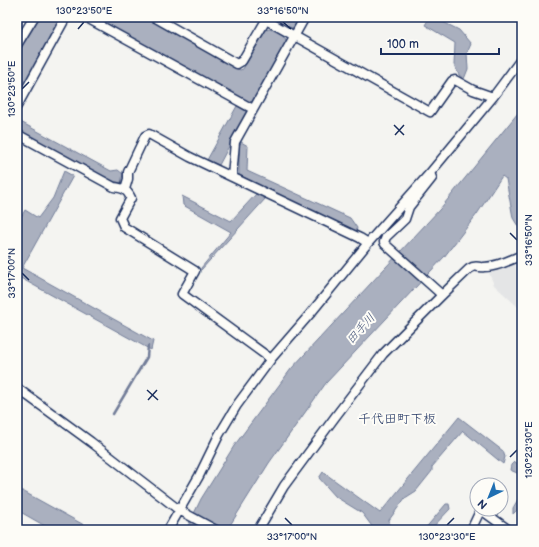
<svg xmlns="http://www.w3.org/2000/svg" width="539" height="547" viewBox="0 0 539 547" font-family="'Balsamiq Sans','Klee One',sans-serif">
<rect width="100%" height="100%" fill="#f4f4f1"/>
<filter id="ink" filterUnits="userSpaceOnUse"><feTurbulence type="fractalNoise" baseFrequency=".025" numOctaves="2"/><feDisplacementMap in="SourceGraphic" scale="8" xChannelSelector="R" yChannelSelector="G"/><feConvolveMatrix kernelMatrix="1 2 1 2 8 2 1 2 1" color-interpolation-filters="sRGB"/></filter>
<g filter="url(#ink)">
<path fill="#e4e5e6" d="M522,259V317L518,307L494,285L489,273Z"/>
<path fill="#aab0bf" stroke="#717c98" d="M40,17H62L17,98V55Z
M92,17H146L240,70L243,69L266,30L270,29L272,30L277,21L275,19L274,17H301L295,27L291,28L288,27L283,37L285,38L287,42L282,50L254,101L250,103Z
M430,17H441L439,20L459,30L471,44L467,53L468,69L464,79L459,75L454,65L455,43L425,25Z
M237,106L247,112L219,165L207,160Z
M522,108V230L521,231L513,218L506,179L502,176L477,214L444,257L326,383L269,463L227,530H186L201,499L234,446L291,369L440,209Z
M17,120L111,171L118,170L123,174L121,183L112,181L17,130Z
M241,142L248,146L247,171L350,218L357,228L356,232L239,175V145Z
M64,171L73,176L22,268L153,341L151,350L17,276V224L25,210L38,218L53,198Z
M257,193L266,198L201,270V268L231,232L183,205L182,196L231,221Z
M459,417L503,451L505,457L503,464L463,431L432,467V471L416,491L405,498L389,520L390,525L398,530H377L374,529L362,513L336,497L319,478L323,472L380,513Z
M514,462L522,465V475L510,470L511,465Z
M17,488L93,530H52L17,510Z
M522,493V503L520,504L518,509L513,514V508L521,494Z
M446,504H449L450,509L430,530H424Z"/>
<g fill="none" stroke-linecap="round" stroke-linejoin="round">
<path stroke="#717c98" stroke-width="2.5" d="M113,414L147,357L148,346"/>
<g stroke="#1b2f5e" stroke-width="11">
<path id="minor" d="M85,17L253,109
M154,17L237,64L242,61L266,20L430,112L452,81L455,80L473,90L493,97
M17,45L34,17
M17,106L66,17
M17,134L114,187C122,188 127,189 131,198L120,218L124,227L195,271L182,294L271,359
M430,173L432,178L409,207L405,219L386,237L384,242L385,244L442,295
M232,177L235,142L305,17
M125,189L128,179V172L145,136L149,134L190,157L360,238L368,243
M17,388L91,442L179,510L216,530
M168,530L199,476L219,435L237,405L271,359L310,314L368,243L430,173L493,97L522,58
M258,530L284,486L335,417L383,354L442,295L469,269C476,264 477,268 484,267C497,267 510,260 522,255
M471,530L480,511L484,512L509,530"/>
</g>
<use href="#minor" stroke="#fdfcf7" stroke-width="8"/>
</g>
</g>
<path fill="none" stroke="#1b2f5e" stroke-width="1.5" d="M283,22L291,29M78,29L84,22M22,89L29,82M394,125L404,135M395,135L404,125M510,233L517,240M22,273L29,280M147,390L158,400M148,400L157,390M510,457L517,450M285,518L292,525M447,525L454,518"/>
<g text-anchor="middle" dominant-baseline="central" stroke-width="4" stroke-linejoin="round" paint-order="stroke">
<g font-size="12" font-style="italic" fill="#46567b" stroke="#fdfcf7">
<text transform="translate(361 329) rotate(-48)">田手川</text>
</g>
<g font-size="13" fill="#1b2f5e" stroke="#fdfcf7">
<text x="397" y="419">千代田町下板</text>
</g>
</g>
<rect width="539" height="547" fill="none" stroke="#fdfcf7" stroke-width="44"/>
<g transform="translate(489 497) rotate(223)"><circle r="19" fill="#fdfcf7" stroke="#a3aaba"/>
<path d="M0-3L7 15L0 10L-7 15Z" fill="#1f6fb2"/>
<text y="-6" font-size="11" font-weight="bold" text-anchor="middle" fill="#1b2f5e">N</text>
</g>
<path d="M381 48v6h118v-6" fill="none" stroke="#1b2f5e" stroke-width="2"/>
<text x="387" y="48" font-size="12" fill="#1b2f5e" stroke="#fdfcf7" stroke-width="3" paint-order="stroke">100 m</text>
<rect x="22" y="22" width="495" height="503" fill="none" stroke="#1b2f5e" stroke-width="1.5"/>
<g font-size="10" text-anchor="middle" fill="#1b2f5e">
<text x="84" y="14">130°23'50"E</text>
<text x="283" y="14">33°16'50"N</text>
<text transform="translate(11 89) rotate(-90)" y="4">130°23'50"E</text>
<text transform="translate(528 240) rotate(-90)" y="4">33°16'50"N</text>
<text transform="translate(11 273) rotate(-90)" y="4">33°17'00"N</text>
<text transform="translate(528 450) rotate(-90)" y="4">130°23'30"E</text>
<text x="292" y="540">33°17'00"N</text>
<text x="447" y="540">130°23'30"E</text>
</g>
</svg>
